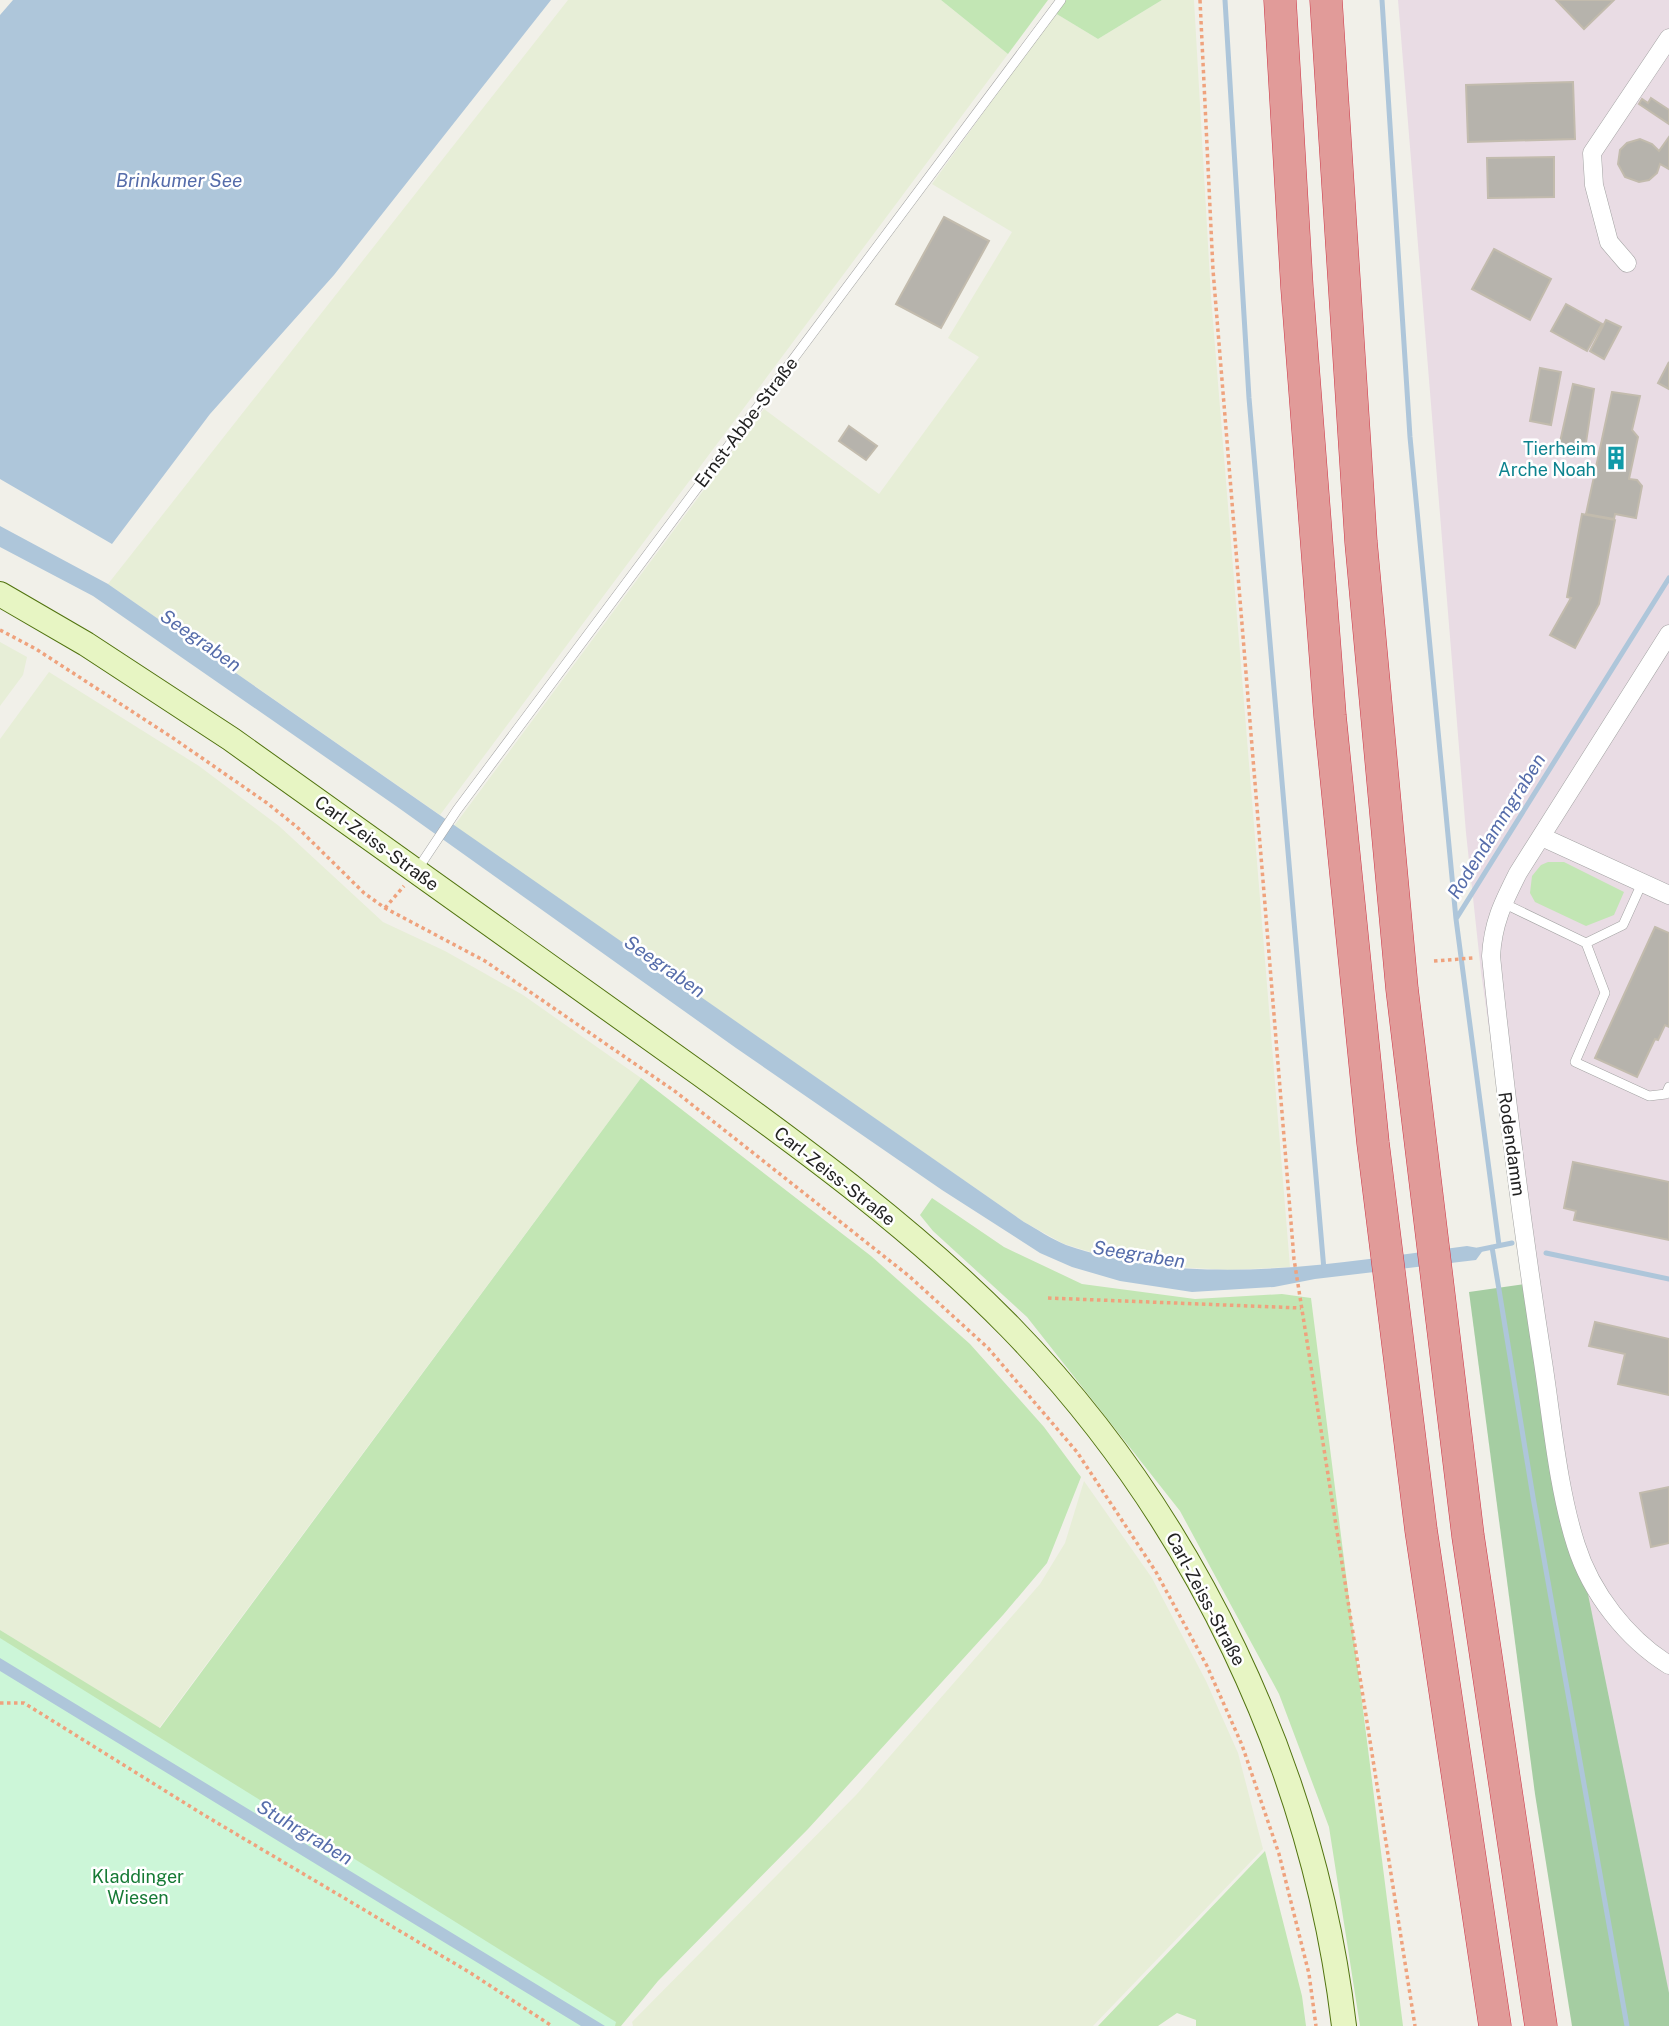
<svg xmlns="http://www.w3.org/2000/svg" width="1669" height="2026" viewBox="0 0 1669 2026" font-family="'Public Sans',sans-serif">
<rect width="100%" height="100%" fill="#f1f0e9"/>
<path fill="#e9dce4" d="M1398,0H1669V2026L1556,1503L1481,972L1466,833Z"/>
<path fill="#e7eed7" d="M568,0H941L1008,54L440,815L108,584Z
M1162,0H1194L1211,297L1290,1267L1229,1270L1159,1266L1117,1260L1064,1244L1024,1222L454,826L764,409L879,494L979,357L948,338L1012,232L932,184L1055,13L1098,39Z
M0,642L27,657L23,675L0,706Z
M49,672L199,766L279,826L383,922L445,951L523,995L641,1078L159,1728L0,1630V739Z
M1084,1481L1152,1578L1206,1681L1238,1753L1263,1849L1093,2026H633L632,2022L857,1794L1040,1584L1065,1543Z"/>
<path fill="#c2e6b4" d="M941,0H1048L1008,54Z
M1065,0H1162L1098,39L1055,13Z
M1548,862H1564L1624,892L1614,915L1586,926L1535,902L1530,893L1532,876L1541,865Z
M641,1078L871,1256L970,1344L1044,1427L1081,1477L1047,1563L1003,1615L808,1829L658,1981L621,2026H563L0,1712V1630L160,1728Z
M932,1198L1004,1247L1082,1284L1195,1299L1282,1294L1311,1298L1403,2026H1360L1329,1827L1279,1694L1180,1511L1027,1317L933,1231L920,1215Z
M1265,1851L1302,1996L1306,2026H1196V2020L1177,2013L1158,2026H1098Z"/>
<path fill="#a5cda2" d="M1525,1284L1669,1993V2026H1572L1535,1794L1469,1292Z"/>
<path fill="#ccf6d8" d="M0,1638L616,2022L615,2026H0Z"/>
<path fill="#aec6da" d="M13,0H551L334,275L210,414L112,544L0,479V15Z
M0,526L108,584L1024,1222C1037,1229 1051,1239 1066,1245C1195,1290 1336,1263 1467,1246L1484,1249L1476,1260L1315,1279L1274,1287L1192,1292L1120,1281L1072,1267L1040,1253L942,1190L736,1048L396,806L93,596L0,547Z
M0,1658L605,2026H581L0,1671Z"/>
<g fill="none" stroke-linecap="round" stroke-linejoin="round">
<path stroke="#aec6da" stroke-width="5" d="M1225,0L1249,398L1324,1270
M1382,0L1410,437L1456,919
M1499,1245L1456,919L1669,578
M1492,1247L1533,1497L1627,2026
M1478,1250L1512,1243
M1546,1253L1669,1279"/>
</g>
<path fill="#b6b3ac" stroke="#c2bbad" stroke-width="2" d="M1556,0H1614L1584,29Z
M1573,82L1575,139L1468,142L1466,85Z
M1651,98L1669,110V124L1639,104L1642,99L1648,103Z
M1669,137V169L1660,164L1657,173L1649,180L1639,182L1625,177L1618,164L1620,150L1627,143L1640,139L1652,144L1659,151Z
M1554,157V197L1488,198L1487,158Z
M944,217L989,241L941,328L896,304Z
M1494,249L1551,279L1530,320L1472,289Z
M1566,304L1602,324L1587,351L1551,331Z
M1606,320L1621,327L1604,359L1590,351Z
M1669,362V389L1658,383Z
M1540,368L1561,372L1551,425L1530,421Z
M1573,384L1594,389L1584,456L1558,451Z
M1612,392L1640,396L1632,430L1638,437L1629,479L1637,480L1642,486L1636,518L1615,514L1614,519L1586,514Z
M849,426L877,446L866,460L839,441Z
M1582,514L1615,520L1599,604L1575,648L1550,635L1571,598L1567,597Z
M1655,927L1669,933V1027L1665,1025L1658,1040L1655,1039L1637,1077L1595,1058Z
M1573,1162L1669,1182V1240L1574,1220L1576,1211L1564,1208Z
M1595,1322L1669,1339V1395L1618,1384L1625,1354L1589,1346Z
M1669,1487V1543L1651,1547L1640,1493Z"/>
<g fill="none" stroke-linecap="round" stroke-linejoin="round">
<g stroke="#a3a3a3" stroke-width="10">
<path id="lane" d="M417,870L457,810L1061,0
M1503,903L1586,943L1623,925L1642,883
M1586,943L1605,993L1575,1062L1649,1096L1666,1094L1669,1087"/>
</g>
<g stroke="#a3a3a3" stroke-width="19">
<path id="street" d="M1627,263L1609,242L1594,185L1592,153L1669,38
M1669,634L1518,873C1503,903 1493,922 1491,956C1505,1092 1522,1227 1543,1362C1552,1421 1558,1489 1576,1545C1591,1593 1627,1639 1669,1665
M1542,837L1669,895"/>
</g>
<g stroke="#51730f" stroke-width="26">
<path id="secondary" d="M0,594L86,644L231,739L700,1074C808,1152 917,1232 1010,1327C1193,1515 1313,1765 1344,2026"/>
</g>
<g stroke="#cd3849" stroke-width="33">
<path id="highway" d="M1280,0L1297,288L1330,716L1373,1143L1421,1530L1495,2026
M1326,0L1361,542L1402,989L1468,1536L1541,2026"/>
</g>
<path stroke="#efa27d" stroke-width="3.5" stroke-dasharray="3.5 3.5" stroke-linecap="butt" d="M1200,0L1213,270L1294,1259L1415,2026
M0,630L36,649L173,738L267,803L297,827L364,893L385,908L485,961L676,1092L909,1276L988,1348L1077,1452L1156,1572L1207,1666L1242,1745L1279,1854L1309,1974L1316,2026
M385,908L404,886
M1434,961L1473,958
M1048,1298L1301,1308
M0,1703H24L204,1815L469,1972L552,2026"/>
<use href="#lane" stroke="#fff" stroke-width="9"/>
<use href="#street" stroke="#fff" stroke-width="18"/>
<use href="#secondary" stroke="#e7f5c3" stroke-width="24"/>
<use href="#highway" stroke="#e19b99" stroke-width="32"/>
</g>
<defs>
<g id="building-bare" transform="scale(1.89)"><path d="M-4-6H4V6H1V3H-1V6H-4ZM-2.5-4.3h1.7v1.8h-1.7ZM.8-4.3h1.7v1.8H.8ZM-2.5-1h1.7V.8h-1.7ZM.8-1h1.7V.8H.8Z" fill="#0f9aa8" stroke="#fff" stroke-width="2.5" paint-order="stroke"/></g>
</defs>
<g fill-rule="evenodd">
<use href="#building-bare" x="1616" y="458"/>
</g>
<g text-anchor="middle" dominant-baseline="central" stroke-width="5" stroke-linejoin="round" paint-order="stroke">
<g font-size="18" fill="#222" stroke="#fff">
<text transform="translate(746 422) rotate(-53)">Ernst-Abbe-Straße</text>
<text transform="translate(377 843) rotate(36)">Carl-Zeiss-Straße</text>
<text transform="translate(1512 1144) rotate(82)">Rodendamm</text>
<text transform="translate(835 1176) rotate(38)">Carl-Zeiss-Straße</text>
<text transform="translate(1206 1599) rotate(62)">Carl-Zeiss-Straße</text>
</g>
<g font-size="18" fill="#0d838f" stroke="#fff" text-anchor="end">
<text x="1596" y="448">Tierheim<tspan x="1596" dy="21">Arche Noah</tspan></text>
</g>
<g font-size="18" fill="#167a35" stroke="#fff">
<text x="138" y="1876">Kladdinger<tspan x="138" dy="21">Wiesen</tspan></text>
</g>
<g font-size="19" font-style="italic" fill="#556caa" stroke="#fff">
<text x="179" y="180">Brinkumer See</text>
<text transform="translate(201 640) rotate(35)">Seegraben</text>
<text transform="translate(1496 826) rotate(-58)">Rodendammgraben</text>
<text transform="translate(665 966) rotate(35)">Seegraben</text>
<text transform="translate(1139 1254) rotate(9)">Seegraben</text>
<text transform="translate(305 1832) rotate(31)">Stuhrgraben</text>
</g>
</g>
</svg>
